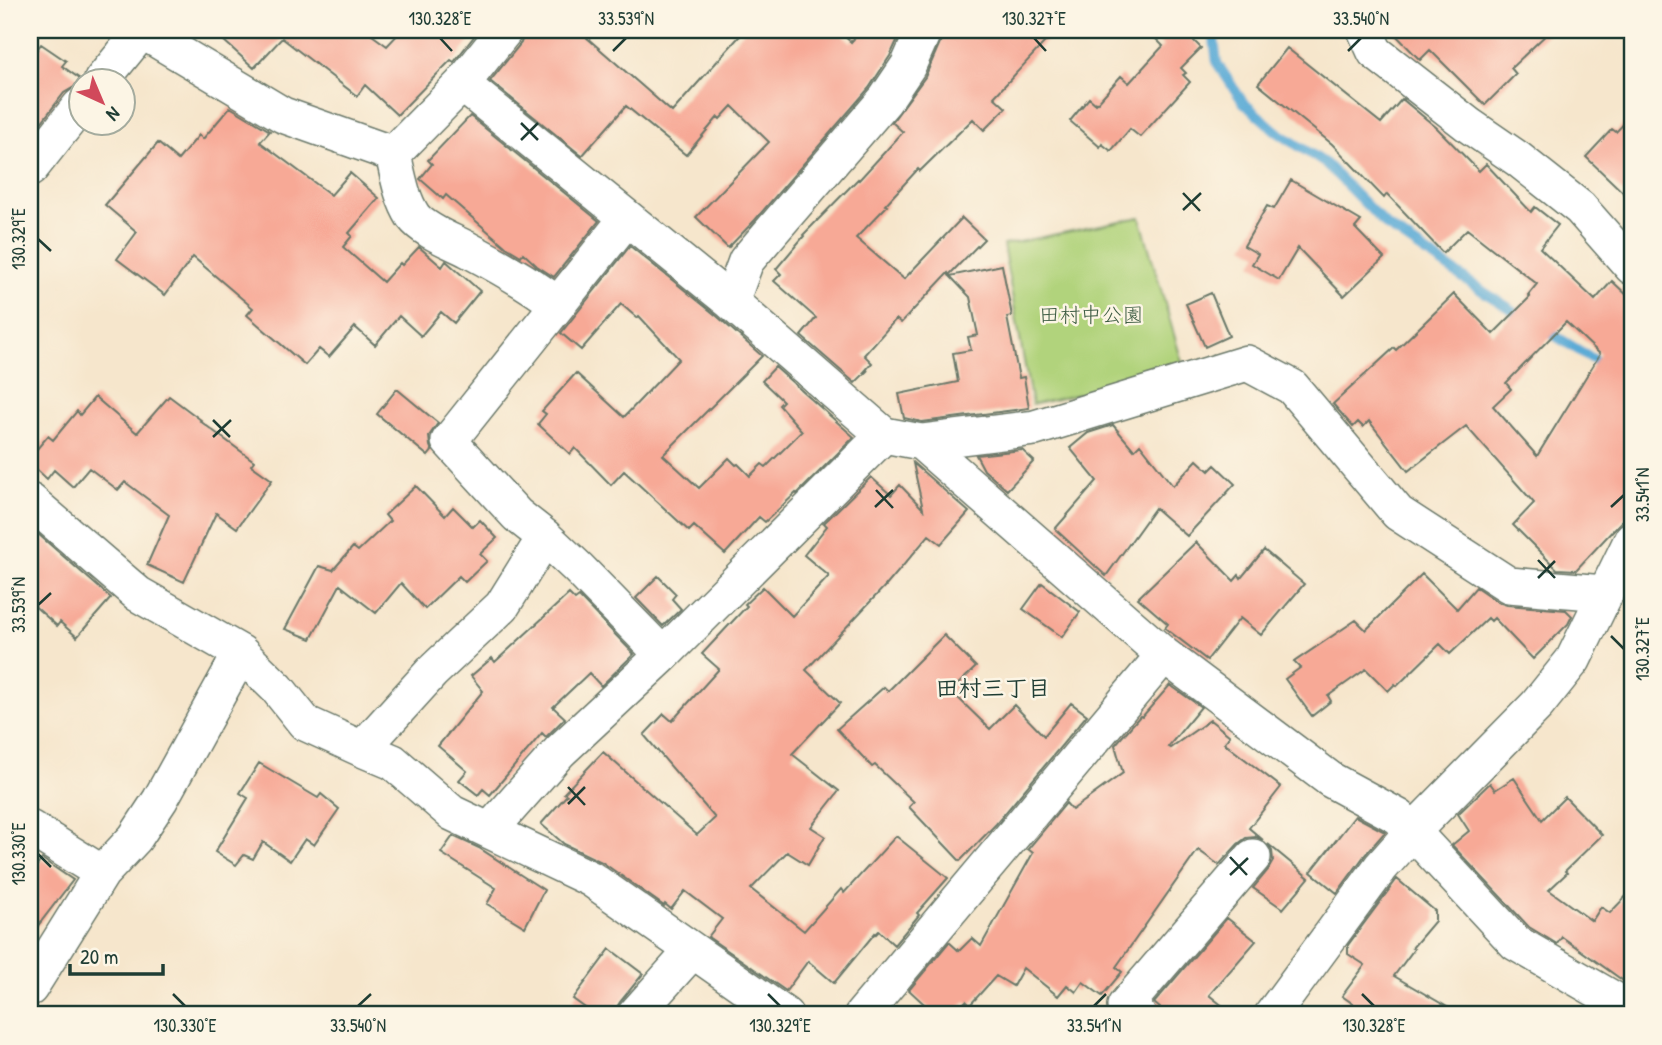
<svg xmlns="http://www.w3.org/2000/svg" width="1662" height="1045" viewBox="0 0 1662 1045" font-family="'Patrick Hand','Klee One',sans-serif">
<rect width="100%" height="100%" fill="#fcf5e5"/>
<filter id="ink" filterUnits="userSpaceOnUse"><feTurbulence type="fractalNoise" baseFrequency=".0143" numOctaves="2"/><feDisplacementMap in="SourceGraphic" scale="14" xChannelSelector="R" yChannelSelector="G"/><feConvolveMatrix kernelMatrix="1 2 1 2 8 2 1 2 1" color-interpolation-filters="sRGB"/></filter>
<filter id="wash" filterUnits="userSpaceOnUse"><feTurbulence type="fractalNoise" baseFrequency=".00686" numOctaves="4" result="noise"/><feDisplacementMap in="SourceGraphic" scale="28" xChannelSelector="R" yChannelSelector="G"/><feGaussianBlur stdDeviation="1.57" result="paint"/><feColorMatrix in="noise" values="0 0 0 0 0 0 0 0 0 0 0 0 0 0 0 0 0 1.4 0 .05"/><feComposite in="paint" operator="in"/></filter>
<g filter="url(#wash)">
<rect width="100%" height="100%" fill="#f6e6cc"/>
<path fill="#b1d37b" stroke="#688858" stroke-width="2" d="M1140,217L1184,369L1032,405L1003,245Z"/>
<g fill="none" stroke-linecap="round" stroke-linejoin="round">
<path stroke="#5cabd6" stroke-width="10" d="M1213,30L1217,63L1243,102L1276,131L1326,164L1387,226L1484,292L1525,318
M1544,329L1606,367"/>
</g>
<g id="blocks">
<path fill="#f7a996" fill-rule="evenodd" d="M212,30H365L387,46L402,30H479L454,62L451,60L397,115L365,85L357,96L282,38L254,68Z
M525,30H578L672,112L745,30H837L851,42L862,30H902L890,56L869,88L755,220L728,248L696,217L769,142L732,106L720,119L718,117L686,155L626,106L582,156L490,81L521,43Z
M944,30H1056L994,97L1006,108L984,130L973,119L920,171L918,169L885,205L887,206L856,238L904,279L962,218L984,239L949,275L948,273L901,323L896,319L864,355L872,363L865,371L868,370L855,383L801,336L816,318L774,281L781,274L776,269L804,236L803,235L858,179L859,180L903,132L892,122L925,77L942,38Z
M1147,30H1183L1201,48L1181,68L1186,73L1183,75L1190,82L1140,137L1130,129L1111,151L1102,144L1100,147L1070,121L1089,98L1096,104L1121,76L1129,83L1163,46Z
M1391,30H1551L1511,68L1516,74L1485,105L1430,50L1420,60Z
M41,44L66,61L62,66L80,79L74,87L64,93L30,137V59Z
M1287,48L1381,123L1402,99L1437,128L1479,171L1486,164L1531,212L1535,207L1558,225L1540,248L1595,300L1612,281L1632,300V510L1576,570L1557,569L1513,525L1534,503L1466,426L1408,471L1369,421L1363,427L1358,422L1353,427L1333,404L1394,348L1396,350L1454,294L1493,334L1530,297L1528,295L1537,284L1467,229L1443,253L1387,194L1384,198L1332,144L1258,84ZM1566,322L1600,354L1537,456L1493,406L1511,389L1506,383Z
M230,107L270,131L260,142L331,195L350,173L379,198L349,233L352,236L343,247L383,282L400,263L402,265L419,247L442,267L446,261L480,291L454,323L441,312L421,336L399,316L375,345L355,327L329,357L319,349L305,365L247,315L253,308L193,257L165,295L117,259L137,232L105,205L158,143L178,160L199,135L203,139Z
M1632,115V201L1586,157L1612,129L1616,132Z
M470,116L599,221L554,277L537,266L523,253L521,256L506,247L446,195L443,199L420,179L432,164L428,160Z
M1291,180L1361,221L1355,228L1384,258L1344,296L1298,248L1279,280L1252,264L1258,254L1244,246L1267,206L1274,209Z
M630,246L718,317L762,356L663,455L699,488L729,458L736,465L738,464L750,476L762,464L766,467L802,431L779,405L783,401L762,381L775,367L854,437L797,494L796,493L765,522L759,517L725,554L694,526L689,531L624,471L611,485L575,448L570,454L538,424L546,414L542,411L576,373L624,417L679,359L639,316L637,318L621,304L581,350L561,333Z
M1002,265L1012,316L1007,317L1019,378L1024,377L1029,408L922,422L904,418L899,394L958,382L953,353L971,350L968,337L978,335L970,297L950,276Z
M1211,293L1229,336L1205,347L1186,304Z
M397,389L438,423L429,436L430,446L432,451L428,456L377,414Z
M169,396L201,420L200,421L254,461L251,465L272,480L237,528L216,513L184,582L147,565L169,515L125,482L118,490L89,468L73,487L54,470L47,479L30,463V457L48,436L53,440L77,411L80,415L95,397L137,433Z
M1113,425L1134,450L1140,444L1173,486L1197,460L1209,471L1215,465L1235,484L1187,536L1155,508L1106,576L1055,529L1097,481L1070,448L1088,433Z
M1022,450L1034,461L1007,490L984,470L976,455Z
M913,463L969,512L941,544L929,535L885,587V586L806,670L840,703L792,754L839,791L811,827L825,836L808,865L787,852L751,889L804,931L841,889L844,893L896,836L948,878L917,913L919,915L894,945L879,931L876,934L875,933L834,983L808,961L786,991L708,937L722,919L685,891L671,909L665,904L664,906L602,862L564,844L541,824L567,795L564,793L603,752L697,835L715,818L644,735L664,714L672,721L719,669L702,654L747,606L745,604L763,587L792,616L829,576L804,555L827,526L824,523L871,477L891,495L900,485L923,509Z
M416,486L445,516L453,507L473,527L480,520L497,538L480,554L487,561L465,582L459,576L425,609L401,583L376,613L340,585L311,639L285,629L319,566L333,570L353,547L358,551L390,521L385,515Z
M30,527L111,598L77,637L60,622L57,626L30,602Z
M1196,542L1234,581L1239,575L1241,578L1264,550L1304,584L1261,635L1240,618L1207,660L1165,628L1168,624L1138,598Z
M1422,574L1457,609L1476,587L1498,602L1507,605L1566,610L1572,616L1568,624L1533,659L1494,618L1491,621L1488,618L1450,654L1440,644L1397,686L1395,684L1388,691L1366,669L1328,696L1331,701L1312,716L1285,679L1300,668L1294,662L1356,620L1366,630Z
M658,576L676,594L672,599L681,609L663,626L636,598Z
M1042,583L1080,612L1062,637L1023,609Z
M569,594L575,600L579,597L634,654L601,686L589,673L553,707L565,718L546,737L542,733L490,795L483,789L478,795L459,780L467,771L438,746L483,691L471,676L492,658L495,662Z
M944,635L976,667L951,691L990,729L1014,705L1044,736L1071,703L1087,715L996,824L960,861L909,807L914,802L875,765L872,767L837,729L884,687L888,691Z
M1170,685L1201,707L1168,747L1170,748L1210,720L1230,736L1224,743L1281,787L1249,828L1263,840L1256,837L1246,838L1238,844L1219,865L1198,850L1116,967L1122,972L1102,996L1083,982L1076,992L1067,985L1058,996L1023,968L1013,986L996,976L970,1005L966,1001L952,1015H936L909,990L949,942L959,951L972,938L981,946L1033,853L1028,849L1066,803L1072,810L1123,773L1115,745L1140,716L1142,717Z
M259,763L318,798L321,794L339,809L314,845L305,839L290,861L263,842L253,859L244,855L236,865L215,852L248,798L240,793Z
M1514,778L1542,820L1565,797L1602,835L1565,871L1567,873L1549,890L1592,921L1601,907L1610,913L1632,890V987L1562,937L1557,944L1529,927L1452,845L1469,831L1458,814L1490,783L1495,790Z
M1355,816L1385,832L1365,855L1337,893L1311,872Z
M453,836L479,848L544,890L525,927L487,904L496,888L441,853Z
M1268,844L1309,878L1283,909L1253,888L1268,870L1273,861L1272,851Z
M42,859L73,880L30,936V875Z
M1397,879L1435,911V921L1412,948L1414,949L1394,976L1461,1015H1369L1342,996L1365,965L1348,954V945Z
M1227,918L1256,941L1209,995L1234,1015H1168L1154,1003Z
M610,949L643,974L620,1002L612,1015H595L573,999Z"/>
</g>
</g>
<g filter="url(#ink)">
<use href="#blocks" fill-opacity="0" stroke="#6a7869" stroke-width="2"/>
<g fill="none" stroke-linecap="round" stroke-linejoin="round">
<g stroke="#6a7869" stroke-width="38">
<path id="street" d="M924,30L908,66L885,100L746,261L731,302L884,435L921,442L1035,428L1247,363L1292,387L1398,513L1509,585L1604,593
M1365,30L1375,52L1470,126L1518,159L1580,208L1632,267
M102,80L142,31L283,115L393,154L462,84L505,30
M462,84L731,302
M393,154C398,175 401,197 413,216C424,231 452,241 469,250C499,266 530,283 557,304
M30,169L80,106
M921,442L1164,655L1331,780L1399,817L1516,943L1632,1010
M30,501L138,594L241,653L277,688L305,723L362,749L393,762L452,813L591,879L785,1015
M663,655L884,435
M362,749L432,672L502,606L545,537
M30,828L102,873
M490,830L560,751L663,655L578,568L545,537L517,515L449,441L627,218
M30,988L102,873L135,838L160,800L241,653
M635,1015L692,951
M862,1015L1164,655
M1138,1015L1125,1006L1253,857
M1272,1015L1381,867L1413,831L1537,705L1573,660L1632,539"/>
</g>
<use href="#street" stroke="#fff" stroke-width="35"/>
</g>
</g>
<path fill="none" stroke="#1f3d34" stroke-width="2.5" d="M440,38L452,51M1034,38L1046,51M613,51L626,38M1348,51L1361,38M521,123L538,140M521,140L538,123M1183,193L1200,211M1183,210L1201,193M38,239L51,251M213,420L230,437M213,437L231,420M876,490L893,508M875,507L893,490M1611,507L1624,495M1538,560L1555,578M1538,578L1555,561M38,605L51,593M1611,636L1624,649M568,787L585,805M568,804L585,787M38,854L51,867M1230,857L1247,875M1230,875L1248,858M173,994L185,1006M768,994L780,1006M1362,994L1374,1006M358,1006L371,994M1094,1006L1106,994"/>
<g text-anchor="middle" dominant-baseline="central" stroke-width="5" stroke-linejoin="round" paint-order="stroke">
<g font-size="21" fill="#3c5b42" stroke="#fcf5e5">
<text x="1091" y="314">田村中公園</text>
</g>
<g font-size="23" font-weight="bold" fill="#1f3d34" stroke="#fcf5e5">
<text x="993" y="687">田村三丁目</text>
</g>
</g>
<rect width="1662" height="1045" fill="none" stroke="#fcf5e5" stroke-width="77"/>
<g transform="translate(102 102) rotate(136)"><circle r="33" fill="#fcf5e5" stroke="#a4ab9e" stroke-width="2"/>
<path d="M0-5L12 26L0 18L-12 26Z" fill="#d1495b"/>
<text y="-10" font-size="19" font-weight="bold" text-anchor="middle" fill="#1f3d34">N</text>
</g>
<path d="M70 964v10h93v-10" fill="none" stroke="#1f3d34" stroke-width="3.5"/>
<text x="80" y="964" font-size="21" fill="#1f3d34" stroke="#fcf5e5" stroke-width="5" paint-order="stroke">20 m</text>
<rect x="38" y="38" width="1586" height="968" fill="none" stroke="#1f3d34" stroke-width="2.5"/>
<g font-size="18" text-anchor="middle" fill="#1f3d34">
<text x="440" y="25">130.328°E</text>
<text x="626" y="25">33.539°N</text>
<text x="1034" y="25">130.327°E</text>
<text x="1361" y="25">33.540°N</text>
<text transform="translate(19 239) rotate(-90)" y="6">130.329°E</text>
<text transform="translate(1643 495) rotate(-90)" y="6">33.541°N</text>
<text transform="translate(19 605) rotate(-90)" y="6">33.539°N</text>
<text transform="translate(1643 649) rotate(-90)" y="6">130.327°E</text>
<text transform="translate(19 854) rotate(-90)" y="6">130.330°E</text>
<text x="185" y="1032">130.330°E</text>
<text x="358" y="1032">33.540°N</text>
<text x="780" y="1032">130.329°E</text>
<text x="1094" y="1032">33.541°N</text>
<text x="1374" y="1032">130.328°E</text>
</g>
</svg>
